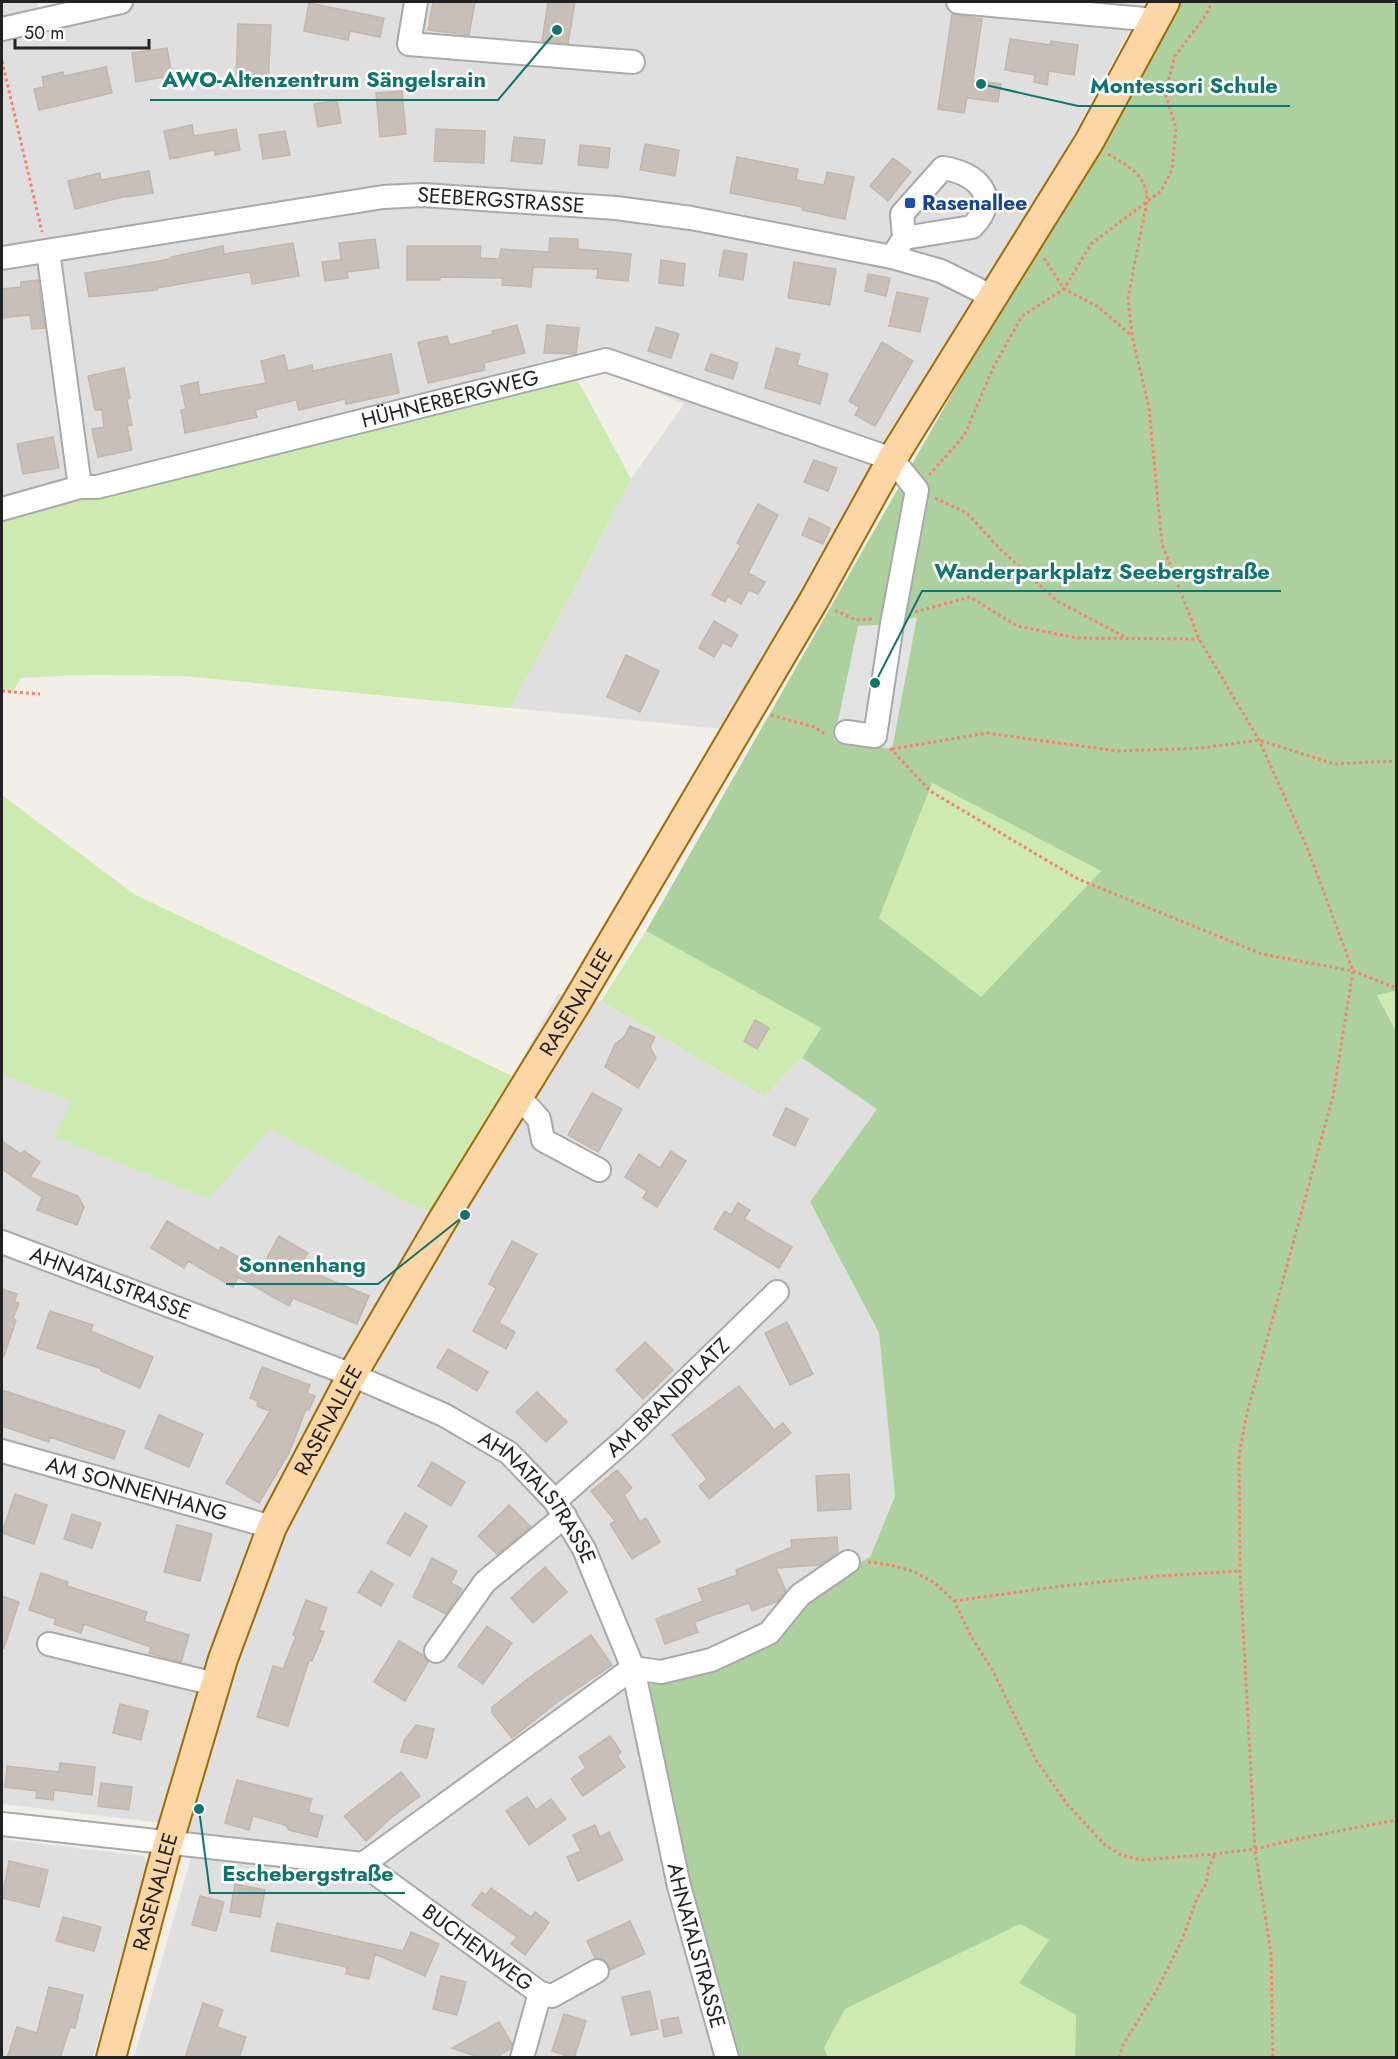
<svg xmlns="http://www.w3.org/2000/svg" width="1398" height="2059" viewBox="0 0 1398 2059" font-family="Jost,sans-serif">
<rect width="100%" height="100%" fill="#f2efe9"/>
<path fill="#e0dfdf" d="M2,2H37L38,15L96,2H1145L986,299L731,730L511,708L631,479L684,404L602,369L2,513Z
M558,994L601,1001L764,1097L802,1058L877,1109L810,1202L879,1333L895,1496L870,1557L833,1578L717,2057H134L198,1834L154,1822L2,1804V1075L72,1101L54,1137L270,1128L395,1196L430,1211L521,1061Z
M2,1839L144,1856L147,1865L93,2057L2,2058Z"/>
<path fill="#cdebb0" d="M575,375L631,479L511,708L183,676L76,675L21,678L13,692L2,691V513Z
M931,783L1101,871L981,998L879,918Z
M2,795L134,894L512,1076L430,1212L395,1196L270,1129L208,1199L54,1137L71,1101L2,1075Z
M646,931L821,1028L802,1058L764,1097L601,1001Z
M1396,991V1031L1377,994Z
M1020,1924L1049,1940L1019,1983L1076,2015L1075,2057L829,2058L824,2048L845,2009Z"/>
<path fill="#add19e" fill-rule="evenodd" d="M1180,2H1396V991L1377,995L1396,1031V2057H1075L1076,2015L1019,1983L1049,1940L1020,1924L845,2009L824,2048L828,2057H717L650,1685L691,1674L802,1605L833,1578L870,1557L895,1496L879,1333L810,1202L877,1109L802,1058L821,1028L646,931L969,364L1118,119ZM932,783L1101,871L981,997L879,918Z"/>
<path fill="#e2e2e2" d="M917,617L892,749L834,740L858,626L892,624Z"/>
<path fill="#c7bfb8" stroke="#c4b6ab" stroke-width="1.5" d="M433,2H475L469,35L428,30Z
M548,2H575L568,43L542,41Z
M309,3L384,18L380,37L350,31L348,40L304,31Z
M952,14L982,19L973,80L1001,84L998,102L967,98L964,113L938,109Z
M238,24L271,25L268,85L236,83Z
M1010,39L1051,45V41L1078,45L1074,75L1049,71L1047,85L1034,82L1035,75L1005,70Z
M167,48L172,76L136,82L132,53Z
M106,67L112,93L39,110L34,89L44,87L42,77L63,72L64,76Z
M402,91L406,134L380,137L376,93Z
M337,100L341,123L318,127L314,104Z
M192,125L194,136L236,129L240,150L215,155L214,150L170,159L164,131Z
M436,129L485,131L484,163L434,161Z
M285,131L290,155L263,159L259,135Z
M514,137L545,140L542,164L511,161Z
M645,144L679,150L675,176L640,170Z
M580,145L610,148L608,168L578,165Z
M737,157L798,169L796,180L824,185L827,172L854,177L845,219L802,210L803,207L730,193Z
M893,158L911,172L888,201L870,186Z
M149,171L153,193L127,197V196L75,209L68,181L100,173L101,180Z
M550,238L578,239V249L631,254L628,281L597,278L598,269L533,267L531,287L502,285L503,278L440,277V280H407V246H481L480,258L499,259L501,249L549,252Z
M375,239L379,268L347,272L348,278L325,281L322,262L341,260L339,243Z
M293,243L299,276L252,284L250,272L157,288V290L89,297L85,273L171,259V257L223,246L224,254Z
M724,250L747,254L743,280L719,276Z
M661,260L685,264L683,286L659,283Z
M794,262L836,269L830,305L788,298Z
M868,274L890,278L886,296L865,291Z
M38,280L45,328L32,329L30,315L2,318V289L21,287V282Z
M897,292L928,298L920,332L889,326Z
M517,325L525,353L484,363L485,370L428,383L418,342L447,336L450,345L493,334L492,331Z
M547,325L579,328L576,354L544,353Z
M656,327L679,334L671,358L648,351Z
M882,342L913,361L875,426L855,415L859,407L849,401Z
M776,348L800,354L797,365L828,374L820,404L765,388Z
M391,354L399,393L346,404L345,399L299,410L296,400L255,410L257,417L185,433L181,410L186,409L181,386L198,382L200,395L266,383L261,361L284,355L288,371L312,365L313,371Z
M711,354L738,363L733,379L705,370Z
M124,368L130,398L127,400L132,425L127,426L132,450L98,457L92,429L104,427L102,410H95L88,376Z
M53,437L59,468L23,474L17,444Z
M814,460L837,468L828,491L804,482Z
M758,504L778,515L748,573L765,582L758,594L749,590L741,604L728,596L725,602L712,595L741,545L737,543Z
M809,518L830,528L823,544L802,535Z
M714,621L738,635L731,647L723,642L714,657L699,648Z
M626,655L659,671L640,712L607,697Z
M755,1020L769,1028L757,1049L744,1041Z
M630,1026L655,1037L650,1047L656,1058L638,1088L605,1067L615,1044L624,1037Z
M592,1093L622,1109L598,1152L568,1135Z
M786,1108L808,1119L795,1146L773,1135Z
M2,1141L21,1154L24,1151L40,1162L30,1177L78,1196L84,1207L77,1225L37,1210L42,1197L2,1169Z
M671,1151L686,1161L657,1207L643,1198L647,1191L625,1177L639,1154L660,1168Z
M738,1203L750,1210L744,1219L792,1247L779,1268L714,1229L725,1211L731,1215Z
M167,1221L219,1251L221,1247L260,1270L279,1236L308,1253L299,1267L369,1296L357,1324L293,1298L289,1306L238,1277L233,1287L188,1261L184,1268L151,1248Z
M512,1241L537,1254L499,1323L515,1332L506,1349L473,1331L496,1288L489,1284Z
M2,1289L17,1294L14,1302L19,1303L13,1318L16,1320L4,1356H2Z
M50,1311L93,1325L91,1331L153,1357L140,1388L101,1371L102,1369L37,1348Z
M787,1322L813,1374L790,1385L765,1333Z
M645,1342L673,1370L643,1399L616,1370Z
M448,1349L488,1372L477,1391L437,1367Z
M262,1367L310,1385L307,1393L315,1396L309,1410L306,1409L289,1453L259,1503L226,1483L270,1411L257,1406L258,1401L250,1398Z
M739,1386L774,1430L783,1423L791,1433L709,1499L699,1486L707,1479L672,1435Z
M2,1390L125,1431L114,1459L50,1437L49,1442L2,1426Z
M537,1392L567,1422L546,1442L516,1412Z
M159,1415L203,1434L189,1467L145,1448Z
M432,1462L465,1482L451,1506L418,1486Z
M617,1470L632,1488L624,1495L640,1522L646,1518L660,1542L632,1559L610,1524L615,1521L591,1491Z
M849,1474L851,1509L818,1511L816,1476Z
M15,1494L47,1505L34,1544L2,1533Z
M509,1505L531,1527L497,1554L478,1536Z
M405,1513L427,1526L410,1556L387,1543Z
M72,1514L101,1523L92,1548L64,1539Z
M177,1525L212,1534L200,1581L164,1572Z
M837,1537L838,1552L820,1565L776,1568L786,1591L778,1601L752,1611L749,1603L694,1622L698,1632L665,1644L656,1619L703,1601L698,1589L737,1575L736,1570L792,1547L791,1540Z
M432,1558L457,1571L451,1583L462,1589L446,1614L413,1597Z
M545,1567L567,1592L533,1623L511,1598Z
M371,1571L393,1584L381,1606L358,1592Z
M41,1573L68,1582L67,1586L147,1612L144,1621L189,1635L181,1662L149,1653L151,1647L84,1624L81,1633L54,1624L56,1619L29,1610Z
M2,1596L19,1602L4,1648H2Z
M306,1600L327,1608L319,1630L324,1632L312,1661L309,1660L288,1726L257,1717L273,1666L283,1669L296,1636L293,1635Z
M487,1626L512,1643L483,1684L458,1666Z
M591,1635L612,1665L556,1703L512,1738L492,1713V1707L537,1672Z
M399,1641L423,1655L428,1662L405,1701L374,1682Z
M120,1704L148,1711L141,1740L113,1733Z
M416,1725L434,1729L427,1758L401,1752L404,1741Z
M610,1736L621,1752L617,1756L625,1767L583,1796L571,1779L586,1768L579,1757Z
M60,1763L95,1767L92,1795L54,1790L53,1800L36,1798L37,1791L5,1787L7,1766L59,1772Z
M401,1772L420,1796L392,1817L366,1841L344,1816Z
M237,1780L312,1799L308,1812L323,1816L317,1837L289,1830L285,1825L253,1816L249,1830L225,1823Z
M101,1783L132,1787L129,1810L98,1806Z
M527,1797L536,1810L551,1799L566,1819L529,1845L506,1811Z
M595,1825L600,1837L609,1832L623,1860L578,1881L567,1857L581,1851L573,1835Z
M9,1861L48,1870L39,1907L2,1898Z
M235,1884L265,1890L260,1917L230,1912Z
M491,1888L531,1917L535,1912L549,1923L525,1955L511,1944L517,1937L472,1905L482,1892L486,1895Z
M200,1896L224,1902L216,1931L192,1925Z
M63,1917L101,1927L94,1951L56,1941Z
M630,1921L645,1954L610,1970L604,1960L595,1958L587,1941Z
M277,1923L403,1951L411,1932L439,1944L425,1976L375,1954L369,1979L346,1974L347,1967L271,1951Z
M441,1976L466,1982L457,2015L433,2009Z
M49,1987L83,1995L75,2028L70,2027L60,2058H7L17,2027L37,2033Z
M650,1991L658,2029L631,2035L622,1997Z
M203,2003L223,2010L217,2027L246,2037L239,2058H185Z
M564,2014L586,2021L574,2058L552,2051Z
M678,2017L682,2033L664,2037L661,2020Z
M499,2022L512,2044L510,2049L495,2058H481L452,2048Z"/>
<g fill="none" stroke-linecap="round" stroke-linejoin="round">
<g stroke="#a9a9a9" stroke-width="26">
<g id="minor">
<path d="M416,2L409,44L633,62"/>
<path d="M958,2L1155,20"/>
<path d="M2,29L121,2"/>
<path d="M48,251L80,487"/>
<path d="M892,257L904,238L902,214L943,168C977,173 1002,197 972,227L904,238"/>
<path id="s1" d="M2,258L383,197L423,195L616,208L691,218L892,257L941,271L993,297"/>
<path id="s2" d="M2,509L80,487H97L606,360L892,459L917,490L892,624L875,736L846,732"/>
<path d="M519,1097L539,1119L543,1140L599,1170"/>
<path id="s3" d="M2,1242L352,1375L444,1415L509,1453L555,1501L584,1549L633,1668L679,1886L727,2058"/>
<path id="s4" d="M2,1451L272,1527"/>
<path id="s5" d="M555,1501L629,1436L777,1292"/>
<path d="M49,1644L215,1684"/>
<path d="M436,1651L485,1582L565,1516"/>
<path d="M2,1824L363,1864L633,1668L661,1672L711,1660L769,1633L800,1595L848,1562"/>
<path id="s6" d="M363,1864L540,1993L522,2058"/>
<path d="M540,1993L552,1996L597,1971"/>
</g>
</g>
<g stroke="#a06b00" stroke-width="32">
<g id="major">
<path id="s7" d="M111,2058L168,1844L223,1659L272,1527L352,1375L442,1221L575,1005L814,600L892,459L1089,142L1165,2"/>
</g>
</g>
<path stroke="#fa8072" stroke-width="3" stroke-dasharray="3 3" stroke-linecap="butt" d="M2,61L42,232
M1108,154C1129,167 1147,174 1147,201L1128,298L1132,336L1149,408L1162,544L1199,639L1259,740L1307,847L1353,971L1333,1096L1247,1413L1239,1455L1240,1571L1255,1849L1271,1954L1273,2058
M1044,258L1064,289L1097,306L1131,335
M929,475L964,436L994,366L1022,316L1064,289L1091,244L1161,191L1172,170L1176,128L1165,93L1175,56L1206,15L1212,2
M935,498L967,513L999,548L1057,601L1127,638
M835,610L856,620L873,619
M915,612L970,597L1017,626L1077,638L1199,639
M2,691L40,694
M771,715L814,727L826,735
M890,748L930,791L1078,879L1262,954L1353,971L1396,988
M892,749L986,733L1117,751L1201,748L1259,740L1334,764L1396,761
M868,1562L890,1565L913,1571L935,1583L954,1601L972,1638L993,1671L1036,1760L1067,1804L1104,1844L1121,1855L1141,1860L1215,1854L1255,1849L1297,1839L1396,1820
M954,1601L1062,1586L1160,1576L1240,1571
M1119,2058L1123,2045L1157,1990L1182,1940L1197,1898L1206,1884L1209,1867L1215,1854"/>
<use href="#minor" stroke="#fff" stroke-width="22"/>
<use href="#major" stroke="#fcd6a4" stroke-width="28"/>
</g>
<rect fill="#1a4fb4" stroke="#fff" stroke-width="2" x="904" y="197" width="12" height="12" rx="3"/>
<g text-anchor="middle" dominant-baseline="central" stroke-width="5" stroke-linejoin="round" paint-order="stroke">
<g font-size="21" fill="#222" stroke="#fff">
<text stroke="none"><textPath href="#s1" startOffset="504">SEEBERGSTRASSE</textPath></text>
<text stroke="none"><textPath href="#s2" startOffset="462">HÜHNERBERGWEG</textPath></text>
<text stroke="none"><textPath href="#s7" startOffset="1162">RASENALLEE</textPath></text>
<text stroke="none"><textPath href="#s3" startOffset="116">AHNATALSTRASSE</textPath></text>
<text stroke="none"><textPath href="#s5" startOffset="153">AM BRANDPLATZ</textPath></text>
<text stroke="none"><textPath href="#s7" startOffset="676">RASENALLEE</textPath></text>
<text stroke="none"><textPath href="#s4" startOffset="140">AM SONNENHANG</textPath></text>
<text stroke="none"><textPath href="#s3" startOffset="602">AHNATALSTRASSE</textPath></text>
<text stroke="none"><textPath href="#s7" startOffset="172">RASENALLEE</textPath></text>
<text stroke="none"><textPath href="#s3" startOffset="1086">AHNATALSTRASSE</textPath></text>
<text stroke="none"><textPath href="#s6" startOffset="142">BUCHENWEG</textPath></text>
</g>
<g font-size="21" font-weight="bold" fill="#164399" stroke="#fff" text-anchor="start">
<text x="922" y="203">Rasenallee</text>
</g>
</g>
<path fill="none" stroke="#0f766e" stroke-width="2" d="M557 30L498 100H150M981 84L1078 106H1290M875 683L922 591H1281M465 1215L378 1284H226M199 1809L210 1893H405"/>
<g fill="#0f766e" stroke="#fff" stroke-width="2">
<circle cx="557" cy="30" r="6"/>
<circle cx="981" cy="84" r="6"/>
<circle cx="875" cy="683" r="6"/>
<circle cx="465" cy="1215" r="6"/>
<circle cx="199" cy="1809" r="6"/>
</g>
<g font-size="22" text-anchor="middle" font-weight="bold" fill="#0f766e" stroke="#fff" stroke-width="5" stroke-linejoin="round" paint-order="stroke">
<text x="324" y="87">AWO-Altenzentrum Sängelsrain</text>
<text x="1184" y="93">Montessori Schule</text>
<text x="1102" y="579">Wanderparkplatz Seebergstraße</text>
<text x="302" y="1272">Sonnenhang</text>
<text x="308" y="1881">Eschebergstraße</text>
</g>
<rect width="1398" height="2059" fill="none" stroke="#222222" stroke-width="6"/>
<path d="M15 39v9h134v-9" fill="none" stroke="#222222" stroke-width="3"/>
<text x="24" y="39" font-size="18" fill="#222222" stroke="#ffffff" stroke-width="4.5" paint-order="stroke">50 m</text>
</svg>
